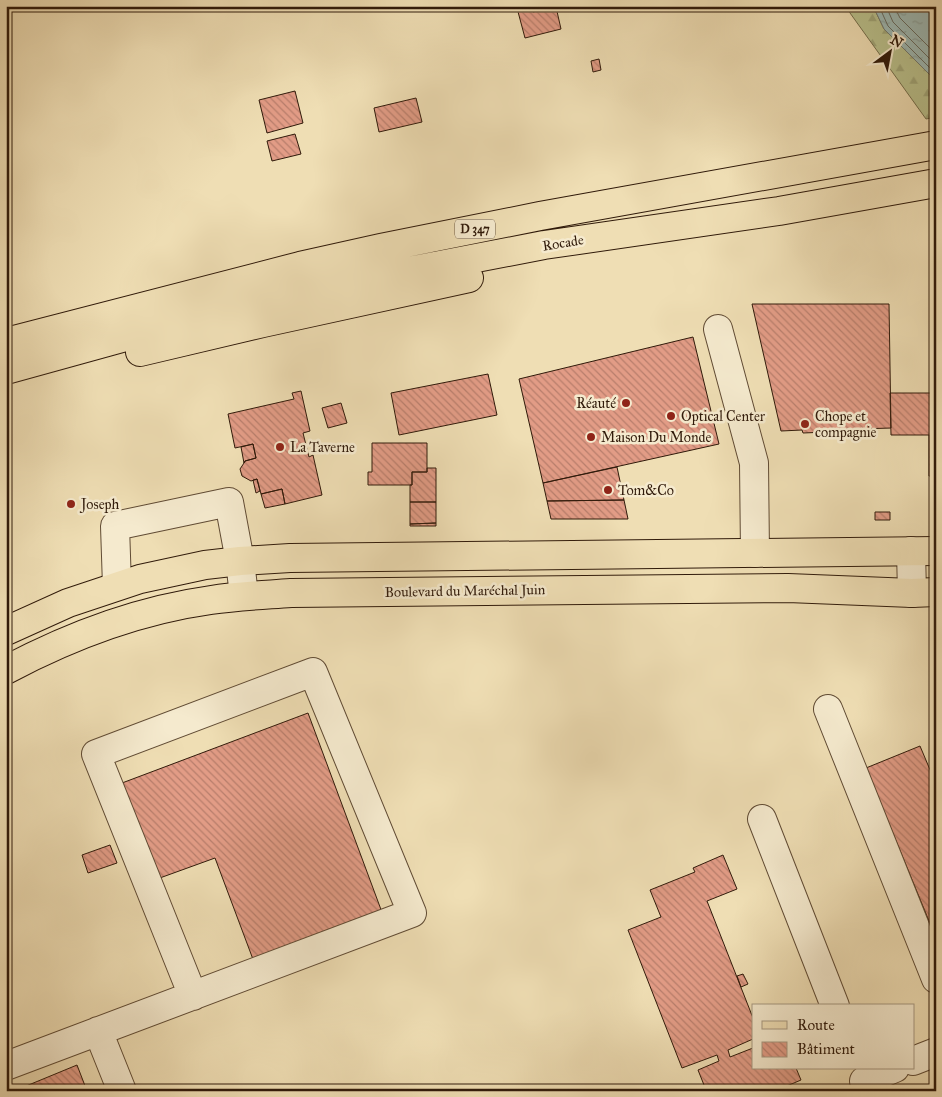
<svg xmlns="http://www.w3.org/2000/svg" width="942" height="1097" viewBox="0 0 942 1097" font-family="'IM FELL Great Primer',serif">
<defs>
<pattern id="forest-firs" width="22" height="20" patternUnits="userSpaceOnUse" patternTransform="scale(1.25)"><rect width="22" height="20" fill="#b9c18d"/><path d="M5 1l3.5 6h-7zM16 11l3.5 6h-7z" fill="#9fa578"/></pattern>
<pattern id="water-ripples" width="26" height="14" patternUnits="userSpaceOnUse" patternTransform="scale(1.25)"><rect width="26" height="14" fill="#9dbab6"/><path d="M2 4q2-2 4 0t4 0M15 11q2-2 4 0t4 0" fill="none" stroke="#889f9b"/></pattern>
<pattern id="building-back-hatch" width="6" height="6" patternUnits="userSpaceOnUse" patternTransform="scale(1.25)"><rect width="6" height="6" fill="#e29c86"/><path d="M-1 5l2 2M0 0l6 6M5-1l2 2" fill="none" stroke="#b87e6c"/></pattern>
</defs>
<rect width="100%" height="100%" fill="#efdeb4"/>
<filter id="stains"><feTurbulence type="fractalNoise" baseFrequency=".004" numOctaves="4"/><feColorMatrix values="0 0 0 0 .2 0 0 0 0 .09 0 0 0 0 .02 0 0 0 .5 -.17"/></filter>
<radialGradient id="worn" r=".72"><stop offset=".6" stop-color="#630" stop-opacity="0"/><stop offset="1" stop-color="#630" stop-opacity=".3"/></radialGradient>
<path fill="url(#forest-firs)" stroke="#746e4c" d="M845,6H873L884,29L936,81V117L926,119Z"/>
<path fill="url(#water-ripples)" stroke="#717a71" d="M873,6H936V81L884,29Z"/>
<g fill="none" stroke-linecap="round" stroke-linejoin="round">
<path stroke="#666a60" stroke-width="1" d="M879,6L888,26L936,74
M886,6L893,22L936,65
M894,6L900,18L936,54"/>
</g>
<path fill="url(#building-back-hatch)" stroke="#301a0a" d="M526,6H531L533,12L556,7L561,29L525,38L517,8Z
M599,59L601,70L593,72L591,61Z
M295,91L303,123L267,133L259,100Z
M416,98L422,122L379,132L374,108Z
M295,134L301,154L272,161L267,141Z
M752,304H889L891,428L827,430V432L803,433L802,430L781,431Z
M693,337L719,444L543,483L519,379Z
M488,374L497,415L399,435L391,393Z
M301,391L310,431L303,433L309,457L313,455L322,495L285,504L282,489L261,494L257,479L251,481L242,476L240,469L244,463L245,461L256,458L253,444L235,448L228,414L294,399L292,393Z
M890,393H936V476H929V435H891Z
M341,403L347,423L328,428L322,408Z
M372,443H427V472H412V485H368V472H372Z
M253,444L256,458L245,461L244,463L241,447Z
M617,467L624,500L547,501L543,483Z
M427,468H436V502H410V485H412V472H427Z
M257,479L260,491L256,493L253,480Z
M282,489L285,504L265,508L261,494Z
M624,500L628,519H551L547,501Z
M410,502H436V523L410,524Z
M875,512H890V520H875Z
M436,523V526H410V524Z
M308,713L383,915L254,962L215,858L157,879L122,783Z
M920,746L936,784V938L866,768Z
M110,845L117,863L88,873L82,855Z
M723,855L737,889L707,901L753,1018V1039L728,1050L730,1057L753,1048V1068H796L801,1080L775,1091H690L704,1085L698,1070L719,1061L717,1055L682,1068L628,930L661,917L650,890L695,872L693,868Z
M743,974L748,984L741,987L737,976Z
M77,1065L87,1091H14Z
M647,1086L649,1091H635Z"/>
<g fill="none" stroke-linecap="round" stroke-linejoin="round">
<g stroke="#604b34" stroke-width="30">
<path id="minor" d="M718,329L754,463L755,553
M911,551L912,593
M117,586L115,526L229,502L240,561L244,596
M828,709L936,979
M762,819L835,1006
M98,1031L122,1091
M913,1061L936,1052
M6,1066L412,913L313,672L96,754L193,996
M864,1081L895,1068"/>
</g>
<g stroke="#301a0a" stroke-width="30">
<path id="major" d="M6,631L68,603L140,579L205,565L240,561L290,558L936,551
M6,670C70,636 139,610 211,600C237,596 264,595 291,593L788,588L912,593L936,592"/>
</g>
<g stroke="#301a0a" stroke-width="30">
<path id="highway" d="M6,342L300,266L381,248L540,216L936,145
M140,352L263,323L469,278
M6,370L234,307L388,275L544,245L779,211L936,183"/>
</g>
<use href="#minor" stroke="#f5eace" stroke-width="28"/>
<use href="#major" stroke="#efdeb4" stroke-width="28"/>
<use href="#highway" stroke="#efdeb4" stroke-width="28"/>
</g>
<g fill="#8f2418" stroke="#f5eace" stroke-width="2">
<circle cx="626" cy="403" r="5"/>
<circle cx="671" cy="416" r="5"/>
<circle cx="805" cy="424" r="5"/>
<circle cx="591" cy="437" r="5"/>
<circle cx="280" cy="447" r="5"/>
<circle cx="608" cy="490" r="5"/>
<circle cx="71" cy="504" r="5"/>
</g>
<g text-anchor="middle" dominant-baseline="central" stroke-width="5" stroke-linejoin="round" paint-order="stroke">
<rect fill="#f5eace" stroke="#6b5845" stroke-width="1" x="455" y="219.5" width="40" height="19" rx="4"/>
<g font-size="12" font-weight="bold" fill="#301a0a">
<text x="475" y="229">D 347</text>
</g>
<g font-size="14" fill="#301a0a" stroke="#f5eace">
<text transform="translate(563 243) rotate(-9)">Rocade</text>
<text transform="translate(465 591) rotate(-1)">Boulevard du Maréchal Juin</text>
</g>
<g font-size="14" fill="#301a0a" stroke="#f5eace" text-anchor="start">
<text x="616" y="403" text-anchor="end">Réauté</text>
<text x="681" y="416">Optical Center</text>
<text x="815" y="416">Chope et<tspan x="815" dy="16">compagnie</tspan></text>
<text x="601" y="437">Maison Du Monde</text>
<text x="290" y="447">La Taverne</text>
<text x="618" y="490">Tom&amp;Co</text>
<text x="81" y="504">Joseph</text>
</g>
</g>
<rect width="942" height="1097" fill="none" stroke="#efdeb4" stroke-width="25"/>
<rect x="8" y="8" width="927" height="1082" fill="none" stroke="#301a0a" stroke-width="2.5"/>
<rect x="12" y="12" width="917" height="1072" fill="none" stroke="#301a0a"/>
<rect x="752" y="1004" width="162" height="65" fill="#f5eace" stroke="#a69780"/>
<rect x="762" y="1021" width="25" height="8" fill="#efdeb4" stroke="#a69780"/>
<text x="797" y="1030" font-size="15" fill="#301a0a">Route</text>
<rect x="762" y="1042" width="25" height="15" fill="url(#building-back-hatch)" stroke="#a69780"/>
<text x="797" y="1054" font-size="15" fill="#301a0a">Bâtiment</text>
<g transform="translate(890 52) rotate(32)" stroke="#f5eace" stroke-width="4" paint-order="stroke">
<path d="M0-4L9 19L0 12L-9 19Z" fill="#301a0a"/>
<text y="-8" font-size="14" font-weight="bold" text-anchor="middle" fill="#301a0a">N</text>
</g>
<rect width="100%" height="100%" filter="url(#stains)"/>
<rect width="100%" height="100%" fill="url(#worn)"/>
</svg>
